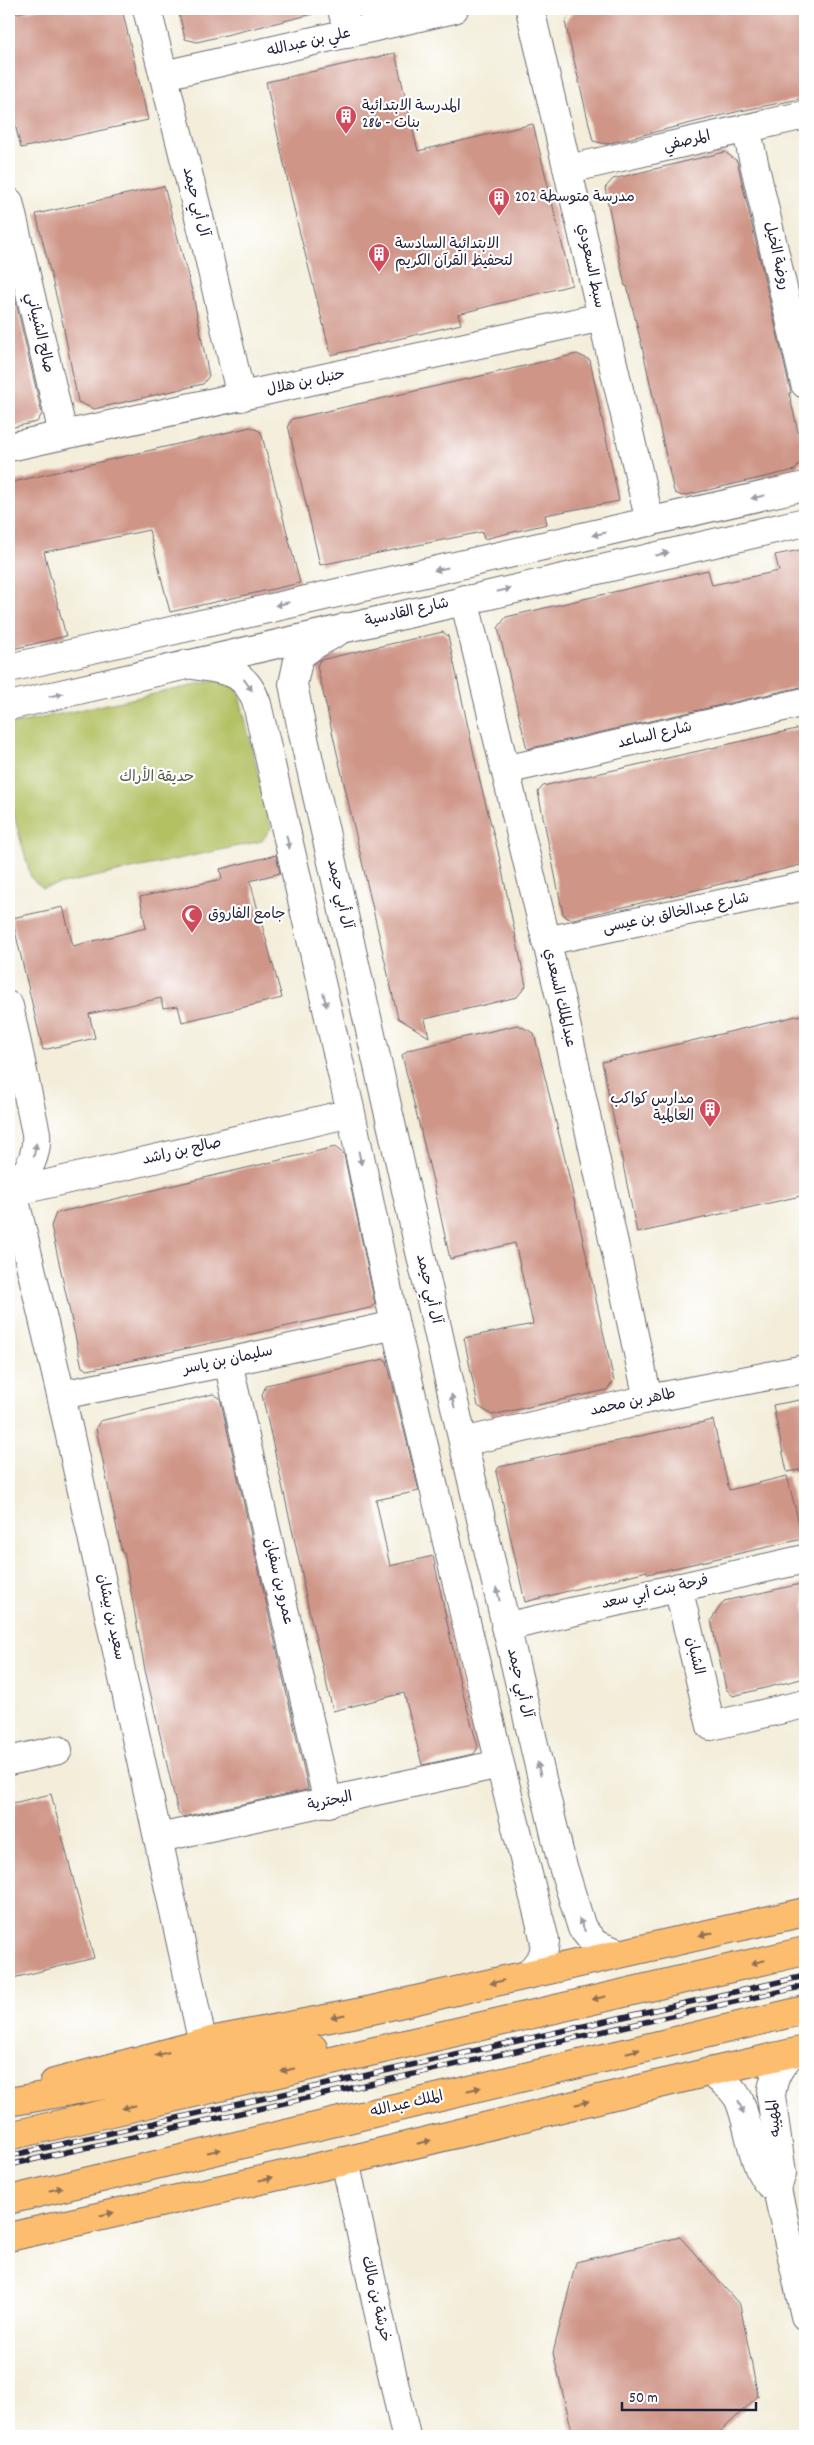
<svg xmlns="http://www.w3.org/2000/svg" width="814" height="2445" viewBox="0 0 814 2445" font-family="Dekko,'Playpen Sans Arabic',sans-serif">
<rect width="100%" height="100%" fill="#fff"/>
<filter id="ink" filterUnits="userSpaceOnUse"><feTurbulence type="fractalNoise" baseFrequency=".02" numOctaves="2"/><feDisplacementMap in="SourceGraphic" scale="10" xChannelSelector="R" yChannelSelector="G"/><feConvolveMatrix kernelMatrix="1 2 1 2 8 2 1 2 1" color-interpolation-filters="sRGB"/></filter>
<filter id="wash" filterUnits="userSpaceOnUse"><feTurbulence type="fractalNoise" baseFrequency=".0096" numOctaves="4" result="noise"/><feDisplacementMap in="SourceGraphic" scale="20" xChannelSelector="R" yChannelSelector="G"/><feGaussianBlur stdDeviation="1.12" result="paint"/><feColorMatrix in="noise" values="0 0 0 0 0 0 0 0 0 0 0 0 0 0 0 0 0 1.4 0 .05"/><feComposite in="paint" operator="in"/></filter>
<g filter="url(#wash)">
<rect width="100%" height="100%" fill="#f3edd9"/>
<path fill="#b3c163" stroke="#6a724f" d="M224,679L237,686L271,828L262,841L43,888L31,878L9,797V725Z"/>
<g id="blocks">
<path fill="#cf9587" d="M37,9H122L148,120L21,148L9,101V15Z
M178,9H313V14L197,42L185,39Z
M575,9H805V98L740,111L606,144L593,141L565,22Z
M395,53L418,151L533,124L572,285L458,314L461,324L331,355L296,218L266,82Z
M725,152L737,161L791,393H789L804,458L795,470L682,496L675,493L673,488L641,342L627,286H625L605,188L613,179Z
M164,186L193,295L209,376L203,384L94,409L78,402L63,324L36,214Z
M14,294L42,414L37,422L9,428V295Z
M577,354L590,360L619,501L545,515L547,524L484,539L482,532L320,565L288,425L292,419Z
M251,427L261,432L300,583L170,612L149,530L44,552L66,636L9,650V483Z
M805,549V686L527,749L498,628L506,617L708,570L712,585L779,571L775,555Z
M443,632L448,636L481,786L498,851L526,986L517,997L425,1019L429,1037L398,1018L317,666L320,660Z
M805,727V864L573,919L567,918L563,914L538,792L543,786Z
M276,855L280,873L250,881L282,998L182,1022L178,1006L163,1008L161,998L89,1014L95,1038L43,1050L12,918L63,907L73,946L146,928L140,897L222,879L220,869Z
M805,1014V1195L637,1233L602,1062Z
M518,1025L534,1033L566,1163L614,1381L607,1390L492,1415L478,1406L464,1338L533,1324L515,1243L450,1259L433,1181L402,1055L408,1050Z
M335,1147L344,1154L375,1304L370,1308L88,1370L82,1367L51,1226L56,1213Z
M384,1359L387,1361L419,1491L376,1500L390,1566L433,1556L460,1683L478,1747L474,1754L422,1765L404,1693L333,1711L310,1615L303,1583H304L262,1395L266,1385Z
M213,1394L220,1398L308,1788L307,1790L182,1817L178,1812L145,1670L124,1553H122L96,1428L100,1421Z
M805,1399V1469L787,1472L773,1405Z
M713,1420L729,1490L787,1476L803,1539L648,1574L647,1571L525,1602L496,1472L499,1467Z
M805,1583V1678L733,1696L726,1689L711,1620L724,1601Z
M51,1794L94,1958L9,1979V1804Z
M680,2237L740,2305L758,2396L716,2436H583L572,2431L553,2353L576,2262Z"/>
</g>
</g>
<g filter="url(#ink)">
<use href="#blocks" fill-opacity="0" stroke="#6b6972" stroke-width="1"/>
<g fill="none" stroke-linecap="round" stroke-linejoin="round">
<g stroke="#6b6972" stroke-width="30">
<path id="minor" d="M147,9L207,249L241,397
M342,9L348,34
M530,9L650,522
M164,75L454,9
M746,128L805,384
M569,169L805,115
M9,202L63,434
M9,447L602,317
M464,599L561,1001L648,1399
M346,627L314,645L299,656L293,684L301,725L463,1442L561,1860L582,1928L595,1944L619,1953
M187,664C221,670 245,667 257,704L351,1113L395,1325L500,1764L545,1941L543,1956L528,1975
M9,668L805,486
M9,706L805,522
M505,770L805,702
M546,941L805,886
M9,1006L36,1133C38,1159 26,1172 13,1192
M9,1175L61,1395L203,2044
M13,1192L351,1113
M228,1362L328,1803
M61,1395L228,1362L395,1325
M463,1442L648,1399L805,1369
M678,1587L711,1726L805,1704
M505,1627L805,1559
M9,1761L58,1750
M159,1838L500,1764
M793,2053C779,2065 773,2078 771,2096L782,2173L777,2189L805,2316
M709,2072C720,2079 731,2086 738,2098C750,2120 752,2181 777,2189
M345,2161L406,2436"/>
</g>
<g stroke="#6b6972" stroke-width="30">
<path id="major" d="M54,2083L215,2040L372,2010L805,1912
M9,2237L345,2161L709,2072L805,2050"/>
</g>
<g stroke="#6b6972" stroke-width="30">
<path id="highway" d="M9,2102L313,2048
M9,2136L805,1951
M9,2200L805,2010"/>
</g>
<use href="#minor" stroke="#fff" stroke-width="28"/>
<use href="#major" stroke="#fcbd6e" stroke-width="28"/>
<use href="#highway" stroke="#fcbd6e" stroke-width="28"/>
<g stroke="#22223b" stroke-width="5.5">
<path id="rail" d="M9,2156L805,1976
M9,2165L805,1986"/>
</g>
<use href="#rail" stroke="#fff" stroke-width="4" stroke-dasharray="11" stroke-linecap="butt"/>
</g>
<defs><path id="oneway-solid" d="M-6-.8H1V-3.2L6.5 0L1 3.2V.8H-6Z" transform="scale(1.25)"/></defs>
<g fill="#9c9ca7">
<use href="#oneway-solid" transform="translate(758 497) rotate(167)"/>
<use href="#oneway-solid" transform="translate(599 534) rotate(168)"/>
<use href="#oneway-solid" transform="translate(662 554) rotate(-13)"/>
<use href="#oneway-solid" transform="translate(441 569) rotate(168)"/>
<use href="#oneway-solid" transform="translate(504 590) rotate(-13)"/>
<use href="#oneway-solid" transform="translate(282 604) rotate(167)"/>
<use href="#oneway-solid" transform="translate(248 685) rotate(54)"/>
<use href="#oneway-solid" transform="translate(56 695) rotate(-13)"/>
<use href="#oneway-solid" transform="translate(288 842) rotate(77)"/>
<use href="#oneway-solid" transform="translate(325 1000) rotate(77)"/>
<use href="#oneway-solid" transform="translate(35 1150) rotate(-79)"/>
<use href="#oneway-solid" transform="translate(360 1158) rotate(78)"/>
<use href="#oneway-solid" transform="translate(453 1401) rotate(-103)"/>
<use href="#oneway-solid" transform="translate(498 1594) rotate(-103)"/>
<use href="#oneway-solid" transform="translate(539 1769) rotate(-103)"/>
<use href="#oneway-solid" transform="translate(582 1925) rotate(-116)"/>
<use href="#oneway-solid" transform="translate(741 2107) rotate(68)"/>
</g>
<g fill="#8f7054">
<use href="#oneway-solid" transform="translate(706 1934) rotate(168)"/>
<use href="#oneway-solid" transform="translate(758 1962) rotate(167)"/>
<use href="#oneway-solid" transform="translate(497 1982) rotate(167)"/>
<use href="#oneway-solid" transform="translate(599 1998) rotate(167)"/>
<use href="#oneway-solid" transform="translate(338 2016) rotate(169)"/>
<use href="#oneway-solid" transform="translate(633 2051) rotate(-13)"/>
<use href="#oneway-solid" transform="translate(162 2054) rotate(165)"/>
<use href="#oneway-solid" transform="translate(288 2070) rotate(167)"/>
<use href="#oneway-solid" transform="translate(474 2089) rotate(-13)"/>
<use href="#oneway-solid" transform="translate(582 2103) rotate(-14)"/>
<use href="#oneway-solid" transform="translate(129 2107) rotate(167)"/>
<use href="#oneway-solid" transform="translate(424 2142) rotate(-14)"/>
<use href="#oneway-solid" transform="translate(214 2151) rotate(-13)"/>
<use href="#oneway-solid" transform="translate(266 2179) rotate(-12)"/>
<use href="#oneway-solid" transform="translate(56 2189) rotate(-13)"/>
<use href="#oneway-solid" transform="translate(107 2214) rotate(-12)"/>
</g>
</g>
<defs>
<g id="building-pin" transform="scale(1.125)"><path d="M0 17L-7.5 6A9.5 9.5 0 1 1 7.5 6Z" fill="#d1495b" stroke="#fff"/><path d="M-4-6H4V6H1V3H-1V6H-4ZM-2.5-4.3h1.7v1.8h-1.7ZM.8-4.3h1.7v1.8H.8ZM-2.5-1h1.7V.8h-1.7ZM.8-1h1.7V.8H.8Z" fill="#fff"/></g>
<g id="mosque-pin" transform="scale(1.125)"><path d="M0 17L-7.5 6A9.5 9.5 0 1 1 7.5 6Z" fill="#d1495b" stroke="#fff"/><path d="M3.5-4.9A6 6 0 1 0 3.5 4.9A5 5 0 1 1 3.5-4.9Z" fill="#fff"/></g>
</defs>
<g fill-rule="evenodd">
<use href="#building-pin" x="346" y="116"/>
<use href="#building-pin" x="499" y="198"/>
<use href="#building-pin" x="379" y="254"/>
<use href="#mosque-pin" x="192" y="915"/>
<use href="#building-pin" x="710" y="1109"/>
</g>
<g text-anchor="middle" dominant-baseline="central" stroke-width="4.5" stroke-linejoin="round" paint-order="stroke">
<g font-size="15" fill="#22223b" stroke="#fff">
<text transform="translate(309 43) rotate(-13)">علي بن عبدالله</text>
<text transform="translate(687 142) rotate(-13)">المرصفي</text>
<text transform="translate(195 202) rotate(76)">آل أبي حيمد</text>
<text transform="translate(776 256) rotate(77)">روضة الخيل</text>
<text transform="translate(590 266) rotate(78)">سبط السعودي</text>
<text transform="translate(39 333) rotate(77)">صالح الشيباني</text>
<text transform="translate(306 383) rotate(-12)">حنبل بن هلال</text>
<text transform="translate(407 613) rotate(-13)">شارع القادسية</text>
<text transform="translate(655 736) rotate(-13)">شارع الساعد</text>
<text transform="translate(339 894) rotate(77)">آل أبي حيمد</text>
<text transform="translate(676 914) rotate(-12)">شارع عبدالخالق بن عيسى</text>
<text transform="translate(559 998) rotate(77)">عبدالملك السعدي</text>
<text transform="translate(182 1152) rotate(-13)">صالح بن راشد</text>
<text transform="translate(428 1289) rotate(77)">آل أبي حيمد</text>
<text transform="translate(228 1361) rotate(-12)">سليمان بن ياسر</text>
<text transform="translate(633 1403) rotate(-12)">طاهر بن محمد</text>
<text transform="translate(278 1582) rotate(77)">عمرو بن سفيان</text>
<text transform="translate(655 1593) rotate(-13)">فرحة بنت أبي سعد</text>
<text transform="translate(110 1617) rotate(78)">سعيد بن بيشان</text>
<text transform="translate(694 1656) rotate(77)">الشبان</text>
<text transform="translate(519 1683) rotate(77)">آل أبي حيمد</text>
<text transform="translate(330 1802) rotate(-12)">البحترية</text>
<text transform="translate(407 2105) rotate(-13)">الملك عبدالله</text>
<text transform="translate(775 2118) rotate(-96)">المهيبه</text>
<text transform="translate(375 2299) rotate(77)">خرشة بن مالك</text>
</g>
<g font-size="15" fill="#22223b" stroke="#fff" text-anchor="start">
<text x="362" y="107">المدرسة الابتدائية<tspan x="362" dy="17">286 - بنات</tspan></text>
<text x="515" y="198">مدرسة متوسطة 202</text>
<text x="395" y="245">الابتدائية السادسة<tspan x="395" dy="17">لتحفيظ القرآن الكريم</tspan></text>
<text x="208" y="915">جامع الفاروق</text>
<text x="694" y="1100" text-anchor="end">مدارس كواكب<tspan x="694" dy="17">العالمية</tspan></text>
</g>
<g font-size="15" fill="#555a49" stroke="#fff">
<text x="157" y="778">حديقة الأراك</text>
</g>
</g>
<rect width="814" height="2445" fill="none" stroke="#fff" stroke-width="30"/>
<path d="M622 2402v8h134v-8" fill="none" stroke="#22223b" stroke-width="2.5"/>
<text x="629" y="2402" font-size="15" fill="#22223b" stroke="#ffffff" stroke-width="4" paint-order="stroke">50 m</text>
</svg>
